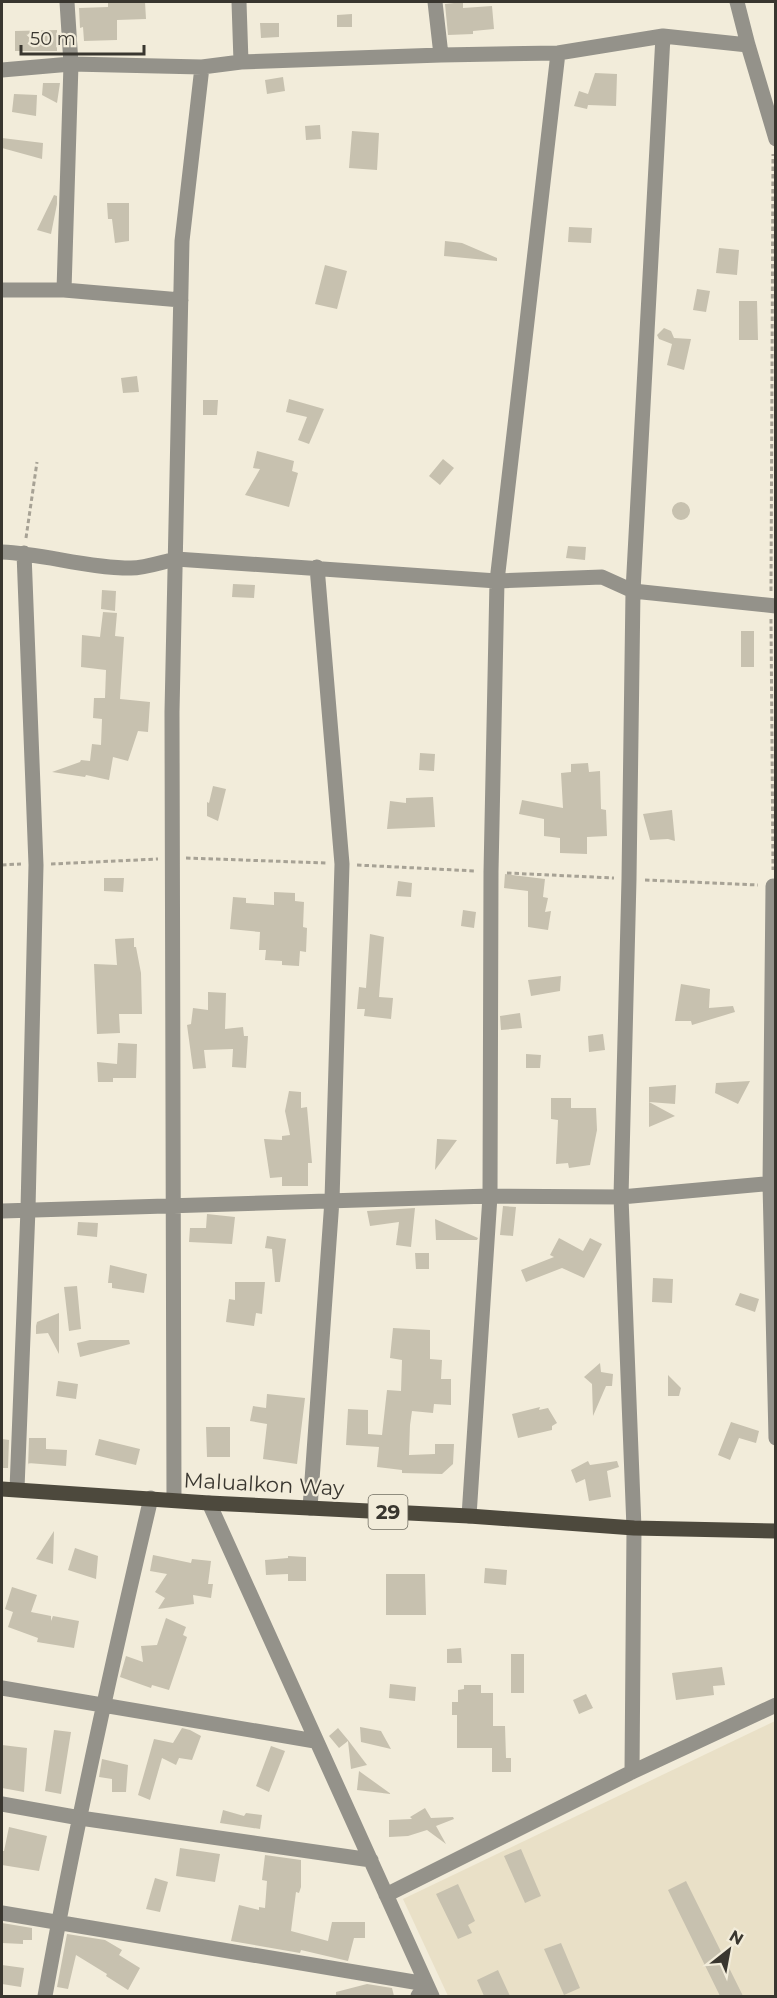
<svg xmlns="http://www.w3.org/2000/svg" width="777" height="1998" viewBox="0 0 777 1998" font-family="Montserrat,sans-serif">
<rect width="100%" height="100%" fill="#f2ecda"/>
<path fill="#e9e0c7" d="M775,1721V1996H448L403,1899Z"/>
<path fill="#c7c1af" d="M108,2H145L146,19L117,20V40L84,41L83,27L80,28L79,8L108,7Z
M463,2V8L492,6L494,29L473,31V34L448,35L445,4Z
M352,14V27H337V15Z
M260,23H279V37L261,38Z
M57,30V51H15V31Z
M595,73L617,74L616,106L588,105L587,109L574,106L579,91L588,94Z
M283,77L285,91L267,94L265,80Z
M43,83H60L57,103L42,95Z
M14,94L37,95L36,116L12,112Z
M320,125L321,139L306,140L305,126Z
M352,131L379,133L377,170L349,168Z
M2,138L43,143L42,159L2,148Z
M54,195L57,196V204L51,234L37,230Z
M107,203H129V241L115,243L112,219H108Z
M569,227L592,228L591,243L568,242Z
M445,241L462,243L497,258V261L444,256Z
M719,248L739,250L737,275L716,273Z
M325,265L347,271L337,309L315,304Z
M697,289L710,291L706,312L693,310Z
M739,301H757L758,340H739Z
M664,328L671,331L674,338L691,339L684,370L667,365L672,344L659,339L657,335Z
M137,376L139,392L123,393L121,378Z
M289,399L324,409L309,444L298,440L307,417L286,412Z
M203,400H218L217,415H203Z
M257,451L294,461L292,471L298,473L289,507L245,495L260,469L253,468Z
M443,459L454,468L440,485L429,476Z
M672 511a9 9 0 1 1 18 0a9 9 0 1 1-18 0Z
M568,546L586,547L585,560L566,558Z
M233,584L255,585L254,598L232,597Z
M102,590L116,591L115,611L101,609Z
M103,612L117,613L115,636L124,637L120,699L150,702L148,732L138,731L128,761L113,757L109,780L86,775L85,777L52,772L80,762L81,760L90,761L92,744L101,745L102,719L93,718L94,698H105L106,670L81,667L82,635L100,637Z
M741,631H754V667H741Z
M420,753L435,754L434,771L419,770Z
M588,763L589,772L600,771L601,809L606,810L607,836L587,837V854L560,853V838L544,836V819L519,814L522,800L563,808L561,773L571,772V764Z
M213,786L226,789L218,821L207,816V802L209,803Z
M433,797L435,827L387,829L390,801L406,803V798Z
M672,810L675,841L668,839L650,840L643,814Z
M505,874L545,879L543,897L548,898L545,912L551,911L548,930L528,927V891L504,888Z
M104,878H124L123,892L104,891Z
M398,881L412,883L411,897L396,896Z
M274,892L295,893V901L304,902L303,927L307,928L306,952L300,951L299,966L282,965V961L265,960L266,950H259L260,932L230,929L233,897L246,898V903L274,905Z
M463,910L476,912L474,928L461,926Z
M370,934L384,937L379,997L393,998L391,1019L364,1016L365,1009H357L359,987L366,988Z
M134,938V947H136L141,973L142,1014H119L120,1033L97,1034L94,964L117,965L115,939Z
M561,976L560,991L531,996L528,980Z
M681,984L710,989L709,1008L733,1006L735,1012L692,1025L691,1021H675Z
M208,992L226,993L225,1029L243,1027L244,1036H248L246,1068L232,1067L233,1049L204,1050L206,1068L193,1069L187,1025L191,1024L193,1008L208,1010Z
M520,1013L522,1028L501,1030L500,1016Z
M603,1034L605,1050L589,1052L588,1036Z
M118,1043L137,1044L136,1078H113V1082H98L97,1062L117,1064Z
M526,1054L541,1055L540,1068H526Z
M750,1081L738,1104L715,1093L716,1083Z
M676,1085L675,1104L649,1102L675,1116L649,1127V1087Z
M289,1091L301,1092V1108L307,1107L312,1163H308V1186H282V1177L270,1178L264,1139L282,1140V1136L290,1135L285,1111Z
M551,1098H571V1108H596L597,1130L590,1165L569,1168L568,1163L556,1164L558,1120L551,1119Z
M437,1139L457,1140L435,1170Z
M503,1206L516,1207L513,1236L500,1235Z
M415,1208L411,1247L396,1245L399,1222L370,1226L367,1211Z
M207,1214L235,1217L232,1244L189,1242L190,1228H206Z
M435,1219L478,1238L477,1240H436Z
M78,1222L98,1223L97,1237L77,1235Z
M267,1236L286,1239L280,1282H275L272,1249L265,1248Z
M559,1238L583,1251L590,1238L602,1244L584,1278L562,1268L526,1282L521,1270L554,1257L550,1255Z
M415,1253H429V1269H416Z
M110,1265L147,1274L144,1293L112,1288V1283H108Z
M653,1278L673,1279L672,1303L652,1302Z
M235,1282H265L262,1314L256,1313L254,1326L226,1322L229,1299L235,1300Z
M77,1286L81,1329L69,1331L64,1287Z
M740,1293L759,1299L755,1312L735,1305Z
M59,1313V1354L48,1333L36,1334V1326L37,1322Z
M393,1328L430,1330V1359L442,1360L441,1379H451V1405L434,1404L433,1413L412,1411L410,1425L409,1455L435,1454V1444H454L453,1464L442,1474L402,1473V1470L377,1467L379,1447L346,1445L348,1409L368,1410V1434L382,1435L387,1390L401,1391L402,1360L390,1358Z
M90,1340H129L130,1344L80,1357L77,1343Z
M600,1363L601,1372L613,1374L612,1386H606L593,1416L592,1384L584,1377Z
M668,1375L681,1388L679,1396H668Z
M58,1381L78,1384L76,1399L56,1396Z
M267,1394L305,1398L297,1464L263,1459L267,1424L250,1421L253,1406L266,1408Z
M540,1407L539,1410L548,1408L557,1423L552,1426V1430L518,1438L512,1414Z
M731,1422L759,1431L756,1443L739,1438L730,1460L718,1455Z
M206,1427H230V1457H207Z
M29,1438H46V1449L67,1450L66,1466L28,1463V1468Z
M2,1439L9,1440L8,1468H2Z
M99,1439L140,1449L136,1465L95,1455Z
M588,1461L590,1465L617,1461L619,1467L607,1471L611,1497L589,1501L585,1479L576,1483L571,1470Z
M54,1531L53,1564L36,1559Z
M75,1548L98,1556L96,1579L68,1570Z
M153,1555L191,1563L192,1559L211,1561L208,1584H213L211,1598L193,1595L194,1604L158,1609L165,1598L155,1592L167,1574L150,1571Z
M288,1556L306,1557V1581H288V1574L266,1575L265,1560L288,1558Z
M485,1568L507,1570L506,1585L484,1583Z
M386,1574H425L426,1615H386Z
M12,1587L37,1595L31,1612L51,1616V1621L53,1616L79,1621L74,1648L37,1642L38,1638L8,1627L13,1612L5,1609Z
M166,1618L186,1627L183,1635L187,1637L169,1690L152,1685L151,1688L120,1677L126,1656L143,1662L141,1646L157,1645Z
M461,1648L462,1663H447V1649Z
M511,1654H524V1693H511Z
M722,1667L725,1685L713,1686L714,1695L676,1700L672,1673Z
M390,1684L416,1687L415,1701L389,1698Z
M464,1685H481V1693H493V1726H505L506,1758H511V1772H492V1748H457V1715H452V1702H458V1690L464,1689Z
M586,1694L593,1708L579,1714L573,1700Z
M360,1727L381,1731L391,1749L361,1742Z
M182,1728L190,1730L201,1736L192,1760L179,1758L176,1765L162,1758L150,1800L138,1795L154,1739L173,1743Z
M338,1728L348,1740L367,1765L351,1769L348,1741L339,1748L329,1736Z
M54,1730L71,1732L61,1794L45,1791Z
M2,1745L27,1748L24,1792L2,1788Z
M271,1746L285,1751L269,1792L256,1786Z
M102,1759L128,1765L126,1792H112V1779L99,1777Z
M359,1771L391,1794L357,1790Z
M425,1808L431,1818L453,1817L454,1819L436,1826L446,1844L427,1830L408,1836L389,1837V1820L412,1819L410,1817Z
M223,1810L244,1816L246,1813L262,1815L260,1829L220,1823Z
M9,1827L47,1836L39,1871L2,1865V1851H4Z
M180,1848L220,1854L215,1882L176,1876Z
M521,1849L541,1896L525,1903L504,1856Z
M265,1855L301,1860V1887L299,1893L296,1892L291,1931L328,1941L332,1922H365V1938H354L348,1961L301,1950L300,1953L231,1941L239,1905L259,1910V1907L265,1908L267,1881L262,1880Z
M155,1878L168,1882L160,1912L146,1909Z
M686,1881L743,1996H720L668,1890Z
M458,1884L475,1921L468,1925L472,1933L458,1939L436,1894Z
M2,1923L32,1928V1940H23V1944L2,1943Z
M67,1934L105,1940L122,1950L119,1955L140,1968L128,1990L106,1976L107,1974L76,1955L68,1989L57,1987Z
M561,1943L580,1988L564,1995L544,1949Z
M2,1965L24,1968L21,1987L2,1984Z
M498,1970L510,1996H484L477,1980Z
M367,1984L392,1988L394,1996H336V1992Z"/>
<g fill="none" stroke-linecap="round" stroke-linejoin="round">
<path stroke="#a7a295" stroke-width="3" stroke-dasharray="4.5 3" stroke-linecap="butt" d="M26,538L37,462
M771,591L773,154
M771,619L773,870
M186,858L326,863
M51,864L158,859
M2,865L21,864
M357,865L476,871
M507,873L614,878
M645,880L758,885"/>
<path stroke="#94928a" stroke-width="15" d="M239,2L241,62
M435,2L441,55
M737,2L748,45L776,139
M2,70L71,64L202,67L241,62L441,55L558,53L663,36L748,45
M2,290H64L181,300
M64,290L71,64L67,2
M2,552C45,554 87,568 131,568C145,568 162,562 176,559L497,581L602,577L633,591L776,606
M773,886L770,1184L776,1438
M2,1211L490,1196L621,1197L776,1183
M17,1489L28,1209L36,865L24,553
M174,1500L172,712L182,241L202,67
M209,1503L432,1996
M310,1508L332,1200L342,864L317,567
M469,1516L490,1196L491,872L497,581L558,53
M2,1688L315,1741
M632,1772L634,1528L621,1197L629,879L633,591L663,36
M2,1804L80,1818L371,1860
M386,1895L632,1772L776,1705
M2,1913L426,1984L418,1996
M45,1996C75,1829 112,1663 151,1498"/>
<path stroke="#4d493d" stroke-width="15" d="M2,1489L209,1503L469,1516L634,1528L776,1531"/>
</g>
<g text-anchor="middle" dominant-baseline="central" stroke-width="4.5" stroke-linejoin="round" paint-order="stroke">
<rect fill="#f2ecda" stroke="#706d62" stroke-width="1.5" x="368.5" y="1495" width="39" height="34" rx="4.5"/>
<g font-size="20" font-weight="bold" fill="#39362f">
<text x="388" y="1512">29</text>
</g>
<g font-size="21" fill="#39362f" stroke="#f2ecda">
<text transform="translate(264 1484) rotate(3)">Malualkon Way</text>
</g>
</g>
<rect width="777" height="1998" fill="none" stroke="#39362f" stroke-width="6"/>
<g transform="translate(729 1950) rotate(31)" stroke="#f2ecda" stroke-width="4.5" paint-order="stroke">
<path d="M0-4.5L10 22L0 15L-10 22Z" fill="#39362f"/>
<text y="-9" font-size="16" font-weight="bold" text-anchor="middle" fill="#39362f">N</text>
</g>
<path d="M21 45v9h123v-9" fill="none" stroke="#39362f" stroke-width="3"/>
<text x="30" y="45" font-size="18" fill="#39362f" stroke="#f2ecda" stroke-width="4.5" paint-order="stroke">50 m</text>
</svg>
